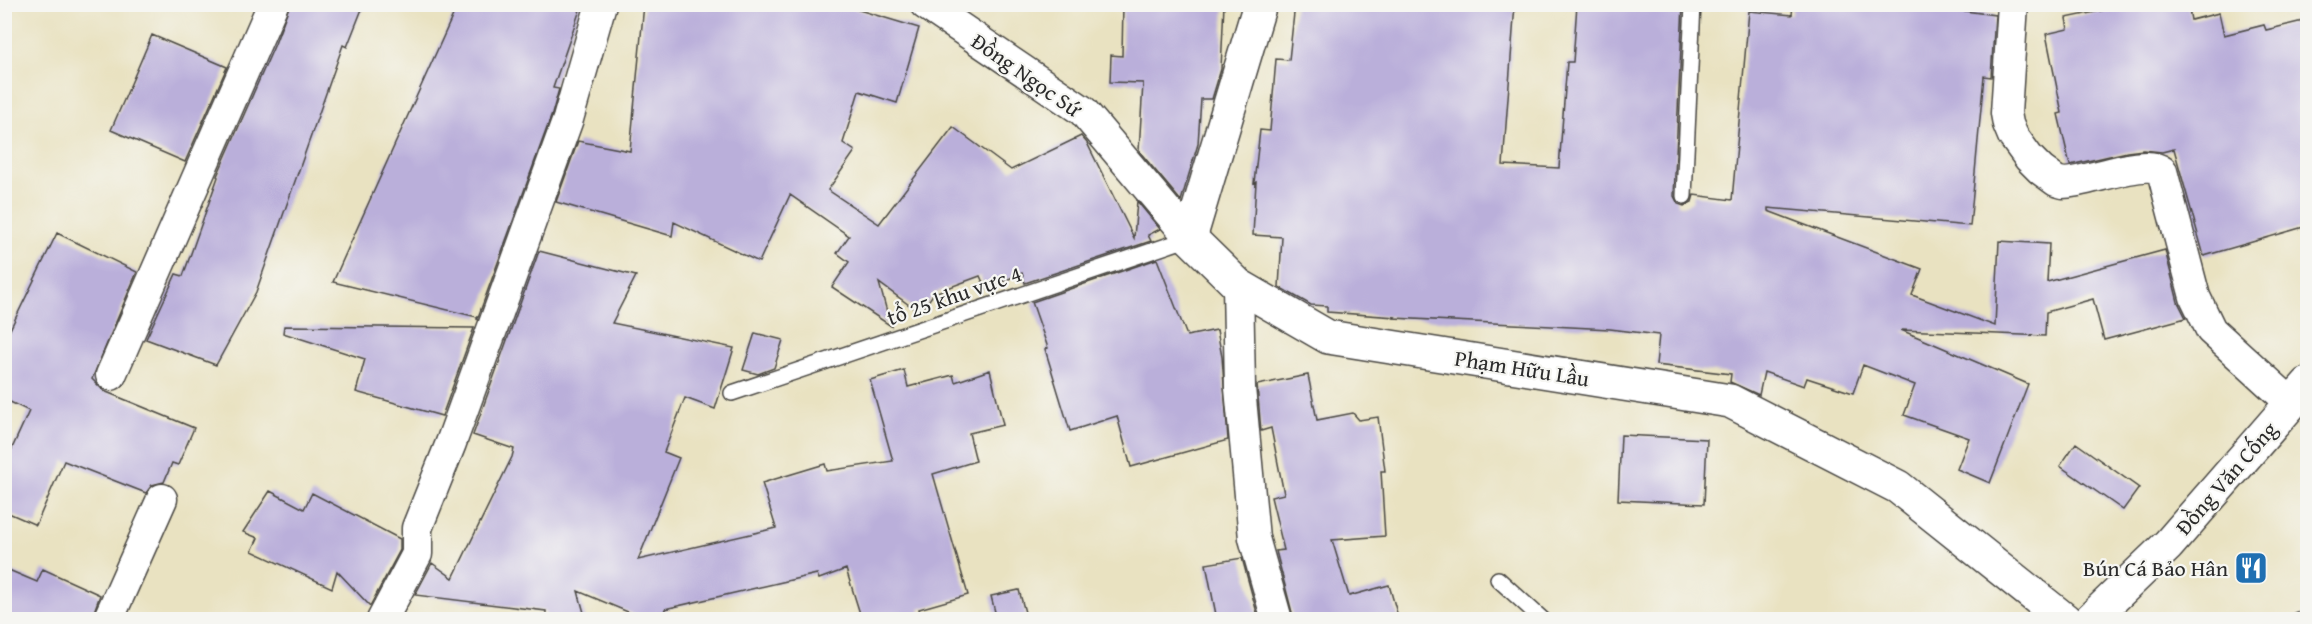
<svg xmlns="http://www.w3.org/2000/svg" width="2312" height="624" viewBox="0 0 2312 624" font-family="'Gentium Book Plus',serif">
<rect width="100%" height="100%" fill="#f6f6f2"/>
<filter id="ink" filterUnits="userSpaceOnUse"><feTurbulence type="fractalNoise" baseFrequency=".0167" numOctaves="2"/><feDisplacementMap in="SourceGraphic" scale="12" xChannelSelector="R" yChannelSelector="G"/><feConvolveMatrix kernelMatrix="1 2 1 2 8 2 1 2 1" color-interpolation-filters="sRGB"/></filter>
<filter id="wash" filterUnits="userSpaceOnUse"><feTurbulence type="fractalNoise" baseFrequency=".008" numOctaves="4" result="noise"/><feDisplacementMap in="SourceGraphic" scale="24" xChannelSelector="R" yChannelSelector="G"/><feGaussianBlur stdDeviation="1.35" result="paint"/><feColorMatrix in="noise" values="0 0 0 0 0 0 0 0 0 0 0 0 0 0 0 0 0 1.4 0 .05"/><feComposite in="paint" operator="in"/></filter>
<g filter="url(#wash)">
<rect width="100%" height="100%" fill="#e9e2c1"/>
<g id="blocks">
<path fill="#baafda" d="M290,4H364L347,47L343,45L256,292L216,365L146,339L176,274L183,276L218,177L217,176L275,44Z
M458,4H582L553,88L559,89L552,114L477,320V317L333,282Z
M644,4H839L919,28L897,103L859,91L843,143L855,151L828,190L879,224L953,127L1011,170L1081,136L1087,143L1134,238L1137,201L1160,229L1148,235L1151,241L1025,283L1022,273L986,289L980,276L934,293L920,313L879,283L891,326L832,287L849,262L837,253L849,236L790,195L759,262L674,222L672,236L556,202L578,141L630,151Z
M1123,4H1224L1221,69L1212,99H1201L1198,144L1181,201L1139,151L1143,83L1110,82L1111,55L1122,56Z
M1295,4H1515L1503,165L1559,168L1567,62H1573L1577,4H1683L1674,196L1678,204L1684,206L1692,202L1694,195L1732,200L1749,11L1792,15L1793,4H1912L1995,15L1991,77L1984,76L1970,226L1768,208V211L1922,269L1912,295L1995,326L1999,241L2049,244L2047,282L2165,250L2178,302L2186,318L2104,340L2093,299L2046,312L2045,336L1901,330L2028,384L1990,483L1957,469L1969,438L1904,415L1915,385L1863,365L1853,393L1807,378L1804,386L1764,372L1759,395L1730,382L1731,374L1656,365L1659,335L1610,329L1394,318L1395,317L1327,312V306L1311,305L1279,287L1282,237L1253,235L1256,182L1254,183L1260,130L1270,131L1276,59L1289,60Z
M2134,4H2188L2191,20L2219,13L2224,35L2264,25L2266,30L2307,20V226L2204,256L2174,149L2162,152L2143,150L2127,152L2070,165L2058,114L2062,113L2046,34L2068,29L2066,18Z
M152,35L227,67L185,162L111,130Z
M57,233L137,272L92,379L104,391L194,428L178,465L172,463L164,482L152,485L146,493L64,461L36,525L4,511V466L29,411L4,399V342Z
M539,251L636,276L612,323L734,348L715,409L685,398L664,452L679,458L638,560L776,528L762,483L825,464L827,471L893,461L870,380L904,370L908,387L953,375L955,382L990,370L1003,425L969,433L976,461L933,474L968,595L919,609L920,614L901,620H862L846,569L819,579L817,574L665,609L661,620H647L578,591L586,620H546V611L415,595L432,563L453,578L512,457L514,449L473,435Z
M1157,259L1187,336L1217,330L1222,357L1228,440L1131,467L1117,416L1070,431L1045,349L1048,348L1032,302Z
M284,326L474,328L442,416L356,392L365,359L283,333Z
M755,333L783,340L774,368L758,374L743,370Z
M1308,375L1317,420L1353,413L1359,420L1378,417L1385,471H1381L1385,536L1332,540L1349,596L1389,585L1399,620H1294L1276,551L1284,550L1271,497L1284,494L1271,428L1261,431L1257,385Z
M1621,435L1707,439L1704,504L1618,500Z
M2076,443L2139,488L2123,510L2060,466Z
M270,491L304,509L312,493L400,539V550L370,606L337,571L332,588L252,551L258,538L243,532Z
M1242,558L1259,620H1217L1206,564Z
M4,568L37,582L43,569L100,595L91,620H4Z
M1019,590L1027,620H997L991,596Z"/>
</g>
</g>
<g filter="url(#ink)">
<use href="#blocks" fill-opacity="0" stroke="#484642" stroke-width="1.5"/>
<g fill="none" stroke-linecap="round" stroke-linejoin="round">
<g stroke="#484642" stroke-width="18">
<path id="service" d="M1684,196L1693,4
M732,393L1190,238
M1498,579L1543,620
M2298,620L2308,617"/>
</g>
<g stroke="#484642" stroke-width="33">
<path id="minor" d="M925,4L1083,111L1190,238
M2013,4L2006,113L2008,124L2013,136L2029,158L2041,170L2056,181L2063,183C2088,183 2144,157 2162,171L2195,297L2211,330L2291,403
M1238,285L1240,388L1254,538L1277,620
M111,375L273,4
M108,620L162,499
M382,620L417,554V528L451,443L568,119L601,4"/>
</g>
<g stroke="#484642" stroke-width="36">
<path id="tertiary" d="M1260,4L1190,238L1238,285L1328,337L1730,401L1898,487L2065,620
M2090,620L2168,545L2308,384"/>
</g>
<use href="#service" stroke="#fff" stroke-width="15"/>
<use href="#minor" stroke="#fff" stroke-width="30"/>
<use href="#tertiary" stroke="#fff" stroke-width="33"/>
</g>
</g>
<defs>
<g id="restaurant-square" transform="scale(1.725)"><rect x="-9" y="-9" width="18" height="18" rx="4" fill="#1f6fb2" stroke="#f6f6f2"/><path d="M-5-6h1v4h1v-4h1v4h1v-4h1v5L-1.5 .5V6h-2V.5L-5-1ZM5-6V6H3V1.5H1.5Q1.5-4 5-6Z" fill="#fff"/></g>
</defs>
<g fill-rule="evenodd">
<use href="#restaurant-square" x="2251" y="568"/>
</g>
<g text-anchor="middle" dominant-baseline="central" stroke-width="4.5" stroke-linejoin="round" paint-order="stroke">
<g font-size="22" fill="#2b2b2b" stroke="#f6f6f2">
<text transform="translate(1027 75) rotate(35)">Đồng Ngọc Sứ</text>
<text transform="translate(954 295) rotate(-19)">tổ 25 khu vực 4</text>
<text transform="translate(1522 368) rotate(9)">Phạm Hữu Lầu</text>
<text transform="translate(2226 478) rotate(-49)">Đồng Văn Cống</text>
</g>
<g font-size="22" fill="#2b2b2b" stroke="#f6f6f2" text-anchor="end">
<text x="2228" y="568">Bún Cá Bảo Hân</text>
</g>
</g>
<rect width="2312" height="624" fill="none" stroke="#f6f6f2" stroke-width="24"/>
</svg>
